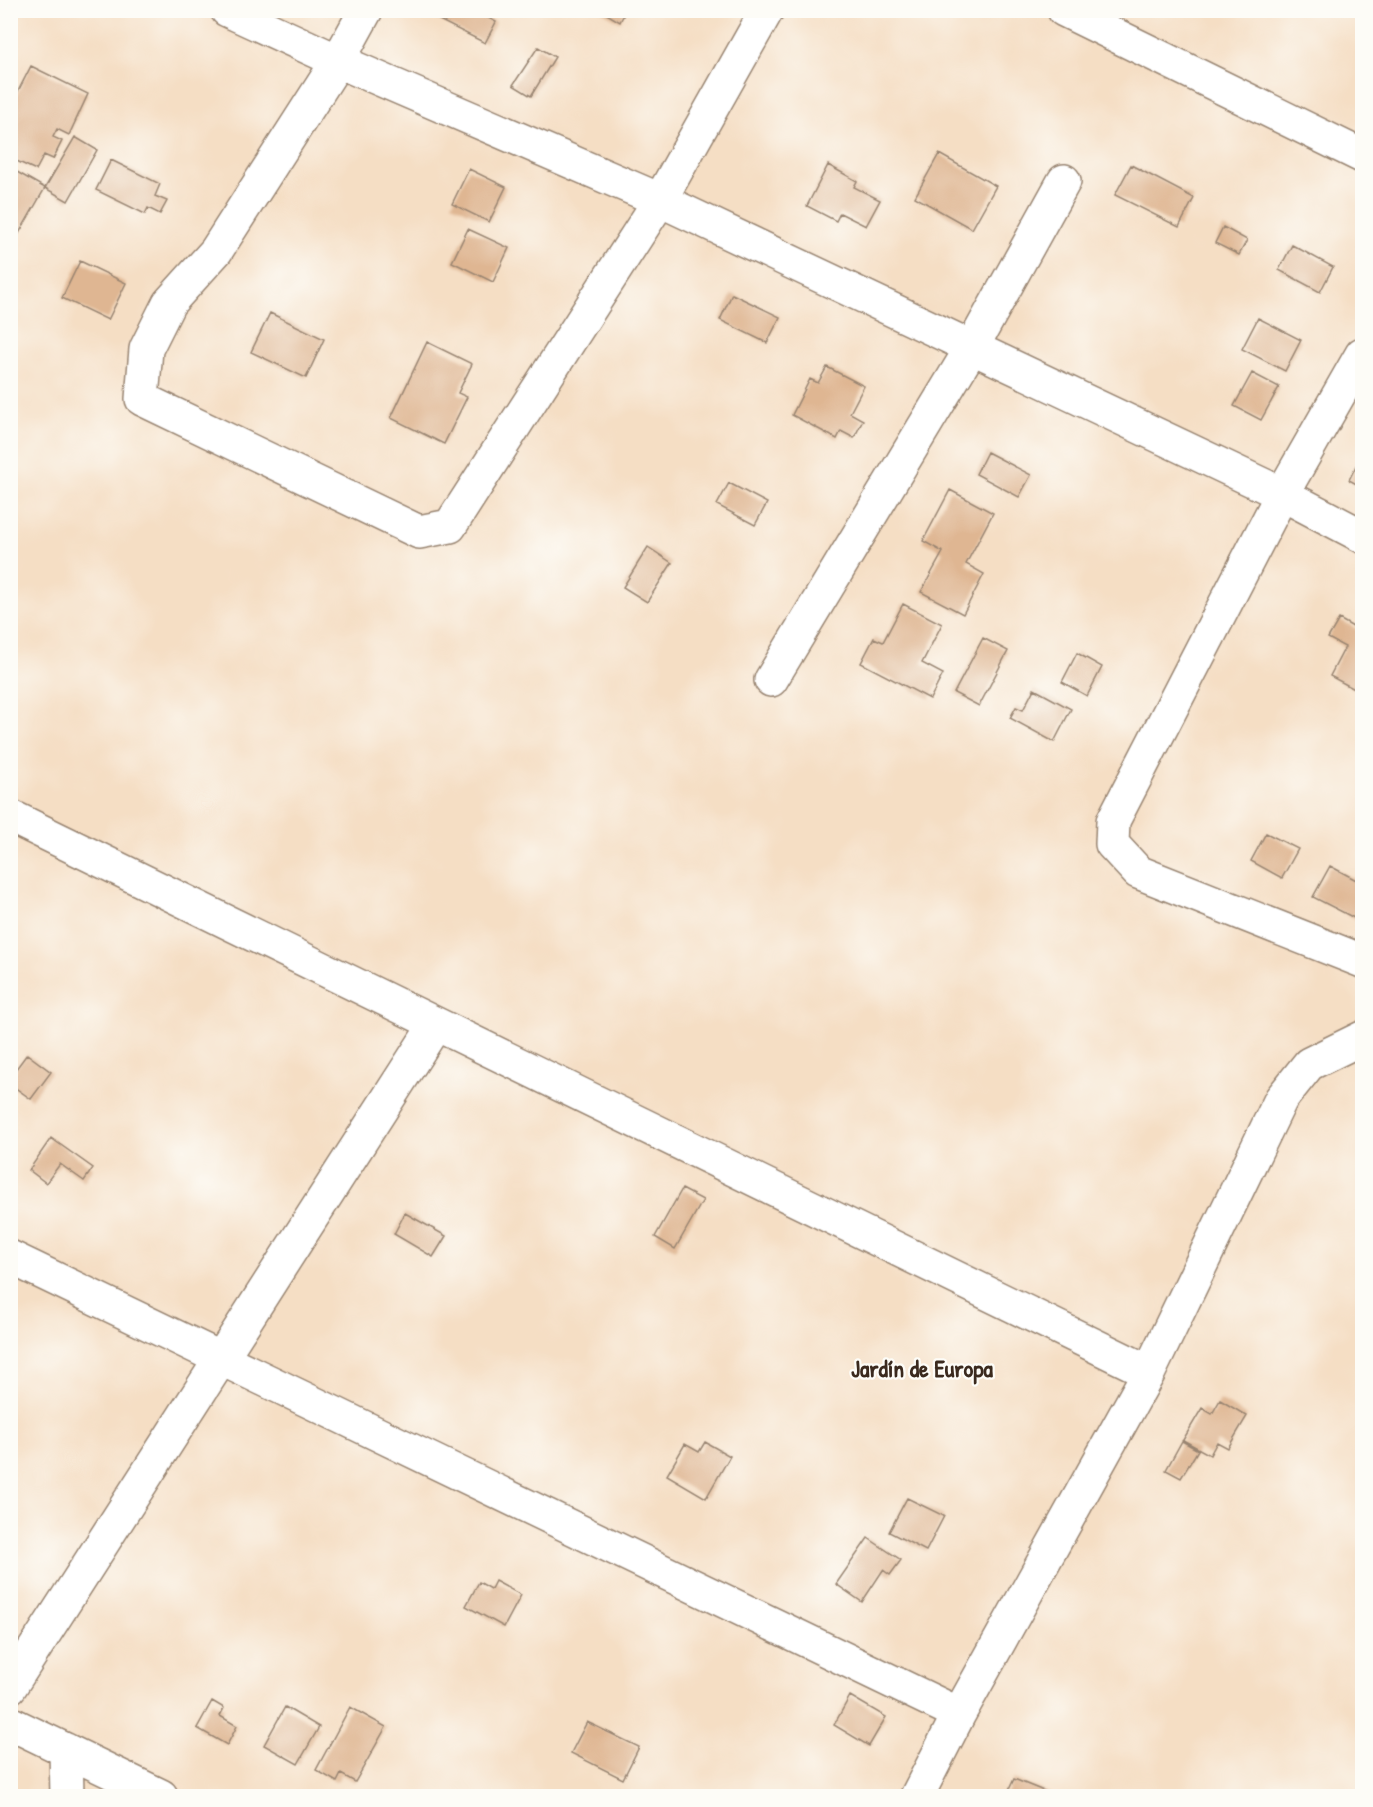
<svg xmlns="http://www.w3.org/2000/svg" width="1373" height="1807" viewBox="0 0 1373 1807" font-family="'Patrick Hand',sans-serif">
<rect width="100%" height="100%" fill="#fdfcf7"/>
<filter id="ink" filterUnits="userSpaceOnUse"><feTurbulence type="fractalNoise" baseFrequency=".0167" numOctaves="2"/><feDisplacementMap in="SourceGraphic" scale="12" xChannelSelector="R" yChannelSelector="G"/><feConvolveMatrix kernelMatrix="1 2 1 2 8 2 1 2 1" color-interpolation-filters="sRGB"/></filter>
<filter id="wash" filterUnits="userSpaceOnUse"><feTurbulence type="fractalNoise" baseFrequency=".008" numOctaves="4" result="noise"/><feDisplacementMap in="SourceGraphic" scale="24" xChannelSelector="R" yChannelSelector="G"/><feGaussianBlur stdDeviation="1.35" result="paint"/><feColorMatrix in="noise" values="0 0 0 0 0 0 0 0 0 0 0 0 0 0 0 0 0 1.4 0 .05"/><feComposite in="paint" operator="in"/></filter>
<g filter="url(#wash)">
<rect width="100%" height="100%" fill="#f5dec4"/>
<g id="blocks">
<path fill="#dfb692" d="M432,10H474L496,22L485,43L429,15Z
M600,10H626L620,22Z
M538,47L555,57L531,96L513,85Z
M31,66L88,94L69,135L57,129L53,137L62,141L53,159L44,155L36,170L10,158V107Z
M75,137L97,150L68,201L45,188Z
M939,154L996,186L972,229L915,197Z
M111,160L160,184L155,196L167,201L160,214L148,208L145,214L96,190Z
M828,165L857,181L854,187L880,200L866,226L840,213L836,221L807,206Z
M1131,165L1194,198L1179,227L1115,195Z
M10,168L45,188L18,235L10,231Z
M469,169L506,187L489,222L452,204Z
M1223,227L1247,240L1239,255L1215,243Z
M468,229L509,248L493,282L452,262Z
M1292,245L1333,267L1320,292L1279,270Z
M80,261L126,283L108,320L62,298Z
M732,294L780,317L767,343L720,320Z
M270,313L324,339L306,378L251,352Z
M1258,318L1301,340L1285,371L1242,349Z
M427,342L472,364L458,393L467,397L444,444L391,418Z
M827,367L864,386L850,413L863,420L854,438L841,431L837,439L792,415L810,379L818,383Z
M1252,373L1279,387L1261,420L1234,406Z
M987,452L1031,475L1019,497L976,474Z
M1362,454V487L1349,480Z
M729,483L767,503L755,525L717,505Z
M950,490L993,513L966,564L984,574L963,614L921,592L943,552L923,541Z
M648,547L672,563L647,602L623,587Z
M903,604L942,624L922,663L943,674L930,699L861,663L874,638L883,642Z
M1339,619L1362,632V693L1330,676L1345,647L1328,638Z
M983,638L1008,651L979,706L954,693Z
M1077,653L1102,667L1087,696L1062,682Z
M1034,689L1071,709L1054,742L1010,718L1016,707L1023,710Z
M1266,833L1298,849L1282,878L1251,861Z
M1330,866L1362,883V922L1313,897Z
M27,1054L51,1072L31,1099L10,1084V1077Z
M51,1138L93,1168L84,1181L60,1164L46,1183L29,1170Z
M682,1189L703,1200L675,1249L655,1237Z
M405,1213L446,1236L433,1257L394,1234Z
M1220,1400L1247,1416L1228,1448L1217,1442L1210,1455L1183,1440L1202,1408L1212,1414Z
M1182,1441L1198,1450L1181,1478L1166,1470Z
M705,1442L730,1456L706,1498L667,1475L685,1444L699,1452Z
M907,1498L944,1516L926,1551L889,1532Z
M868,1538L901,1560L890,1575L883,1570L862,1602L836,1584Z
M495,1581L521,1595L504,1627L466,1606L479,1582L491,1589Z
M850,1696L886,1717L869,1746L834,1725Z
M212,1701L224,1708L220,1716L237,1726L227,1745L197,1728Z
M285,1707L319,1727L298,1764L264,1745Z
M350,1707L386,1727L355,1782L341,1774L337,1782L316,1770Z
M587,1722L639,1747L623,1779L571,1753Z
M1014,1779L1056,1796H1006Z"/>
</g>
</g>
<g filter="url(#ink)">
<use href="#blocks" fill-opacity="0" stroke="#988471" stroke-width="1.5"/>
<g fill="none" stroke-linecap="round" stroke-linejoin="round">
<g stroke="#988471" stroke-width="36">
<path id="minor" d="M227,10L338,61L660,200L1282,494L1362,536
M366,10L338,61L216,251L169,303L146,349L142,399L419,532L450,526L660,200L767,10
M1064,10L1362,156
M1362,354L1282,494L1113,821L1112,844L1138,872L1362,961
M771,680L971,349L1064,181
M10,816L1149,1372L959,1714L917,1796
M10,1257L959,1714
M1149,1372L1281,1099L1309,1064L1362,1038
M10,1687L436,1024
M10,1723L161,1796
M66,1750L67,1796"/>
</g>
<use href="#minor" stroke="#fff" stroke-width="33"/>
</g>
</g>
<g text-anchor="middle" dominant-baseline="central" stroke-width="4.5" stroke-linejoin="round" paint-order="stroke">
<g font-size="24" font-weight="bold" fill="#3b2a1e" stroke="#fdfcf7">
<text x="922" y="1368">Jardín de Europa</text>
</g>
</g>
<rect width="1373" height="1807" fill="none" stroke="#fdfcf7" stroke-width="36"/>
</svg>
